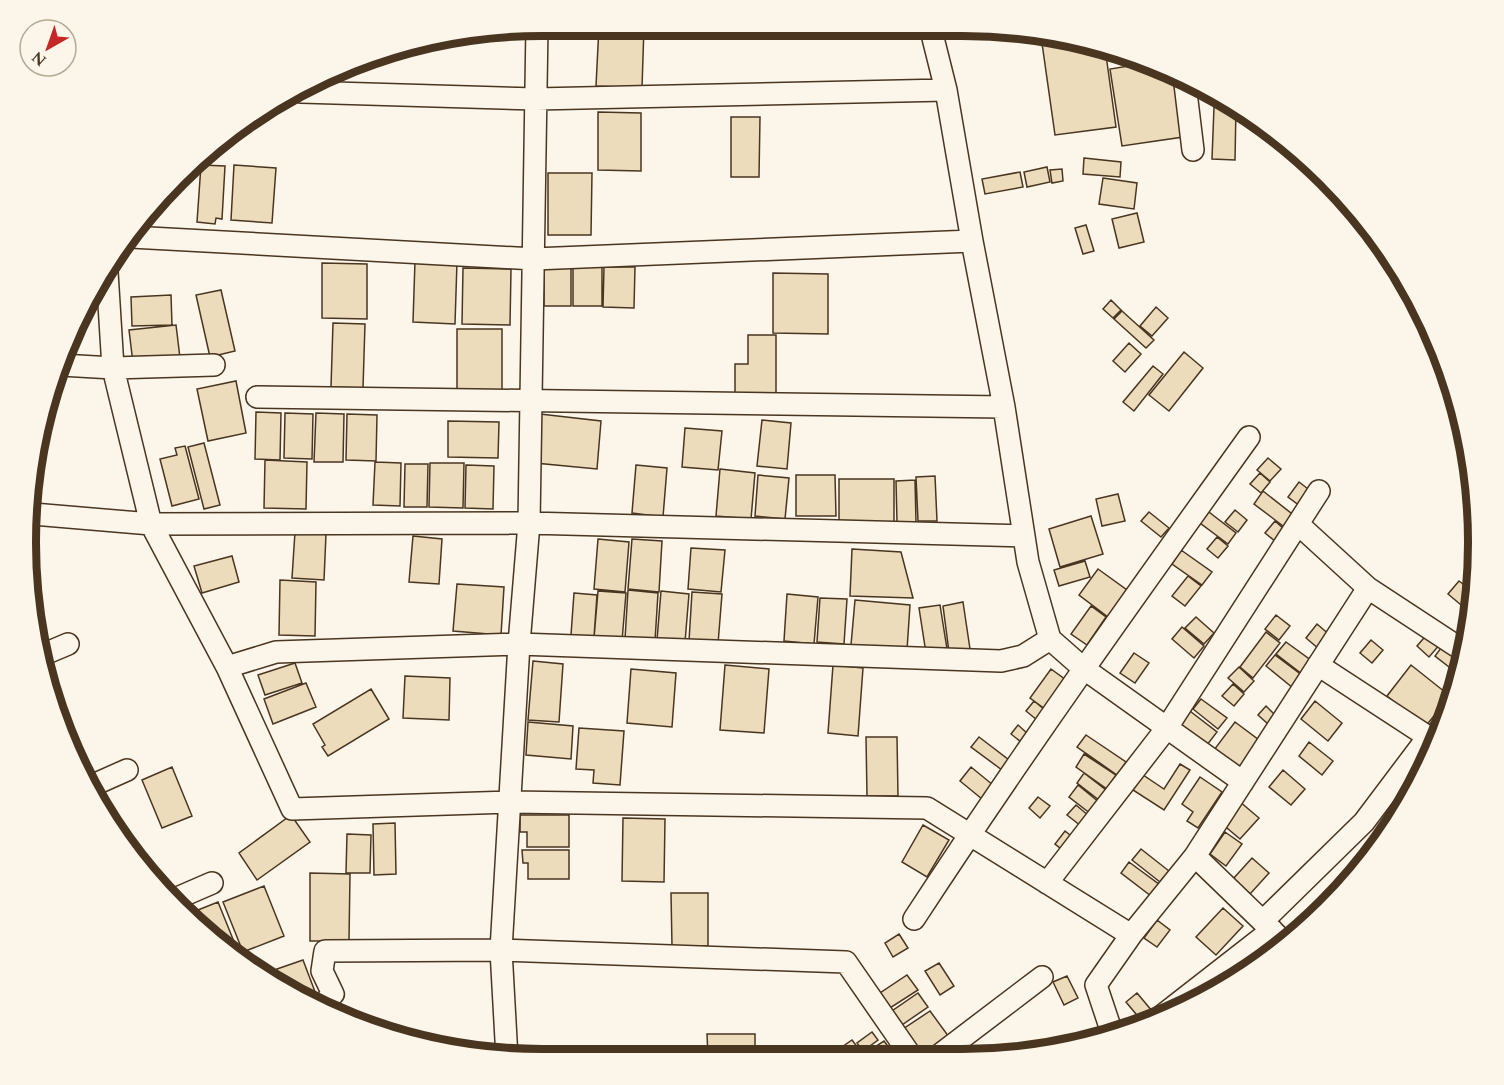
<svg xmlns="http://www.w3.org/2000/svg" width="1504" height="1085" viewBox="0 0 1504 1085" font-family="Spectral,serif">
<rect width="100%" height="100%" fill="#fbf6e9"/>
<path fill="#ecdcbc" stroke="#4a3520" stroke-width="1.5" d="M599,26H644L642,88L596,86Z
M1041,36L1095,43L1105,48L1116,127L1055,135Z
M1141,64L1173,79L1183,137L1122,146L1110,69Z
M1214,107H1236L1235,160L1212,159Z
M598,112L641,113V171L598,170Z
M731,117H760L759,177H731Z
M1084,158L1121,162L1120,177L1083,174Z
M201,165L225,166L222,219L216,218L215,224L197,222Z
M234,165L276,168L272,223L231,220Z
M1047,167L1050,182L1027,187L1024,172Z
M1062,169L1063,181L1052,183L1050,170Z
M1020,172L1023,187L985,194L982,179Z
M548,173H592L591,235H548Z
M1103,178L1137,183L1134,209L1099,204Z
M1137,213L1144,242L1119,248L1112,219Z
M1086,225L1094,251L1083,254L1075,228Z
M415,261L457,262L455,324L413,322Z
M322,263L367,264V319L322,318Z
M573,266H602V306H573Z
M544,267H571V306H544Z
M604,267H635L634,308L603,307Z
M463,268L511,269L510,325L462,324Z
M773,273L828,274V334L773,333Z
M221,290L235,351L210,357L196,295Z
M171,295L172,325L132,326L131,297Z
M1111,300L1121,310L1113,318L1103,309Z
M1156,307L1168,318L1152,336L1140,326Z
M1122,311L1154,340L1146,348L1114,319Z
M333,323L365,324L363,388L331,387Z
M176,325L180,358L133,363L129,330Z
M457,329H502V391H457Z
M748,335H776V394H735V364H748Z
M1129,343L1141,354L1125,372L1113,361Z
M1184,352L1203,368L1169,411L1149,395Z
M1153,366L1163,374L1134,411L1123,402Z
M236,381L246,433L208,441L197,389Z
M256,412L281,413L280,460L255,459Z
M285,413L313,414L312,459L284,458Z
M316,413L344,414L343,462H314Z
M347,414L377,415L376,461L346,460Z
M540,414L601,421L597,469L535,463Z
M762,420L791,423L787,469L757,466Z
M448,421L499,422L498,458L448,457Z
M685,428L722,431L718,470L682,467Z
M204,443L220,505L204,509L188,447Z
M185,446L199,499L172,506L160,459L177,455L175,448Z
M1268,458L1281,469L1270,481L1257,470Z
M265,460L307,462L306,509L264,508Z
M375,462L401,463L400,506L373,505Z
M430,463H464L463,508L429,507Z
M405,464H428L427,507H404Z
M466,465L494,466L493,509L465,508Z
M636,465L667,468L663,517L632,513Z
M720,469L755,473L751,519L716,516Z
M1260,473L1270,482L1261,493L1250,484Z
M758,475L789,478L785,519L755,516Z
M796,475H835L836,516H796Z
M935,476L937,521H918L916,477Z
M839,479H894V522H839Z
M915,480L916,522H897L896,481Z
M1299,482L1312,492L1300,506L1288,497Z
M1263,491L1296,517L1287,529L1254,504Z
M1118,494L1125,521L1102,526L1096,499Z
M1205,509L1236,533L1228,544L1196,520Z
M1235,510L1247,520L1238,532L1225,522Z
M1149,512L1169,528L1161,537L1141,521Z
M1091,516L1103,554L1060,567L1049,529Z
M1275,521L1285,530L1276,542L1265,533Z
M295,532L326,534L324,580L292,578Z
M413,536L442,539L439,584L409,582Z
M1217,537L1228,546L1218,558L1207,549Z
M598,539L629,542L625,592L594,589Z
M632,539L662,541L659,592L628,589Z
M691,548L725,550L721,592L688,589Z
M852,549L901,552L913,598L850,596Z
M1181,550L1212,572L1202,585L1172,564Z
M232,556L239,582L202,593L194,566Z
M1085,561L1090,577L1059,586L1054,570Z
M1098,569L1127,590L1108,617L1079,595Z
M1188,576L1201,586L1185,606L1172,596Z
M280,580L316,582L315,636L279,635Z
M1459,581L1475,593L1474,601L1467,610L1448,594Z
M457,584L504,587L501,635L453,631Z
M628,590L658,593L655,641L625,639Z
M598,591L626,593L622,641L594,638Z
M661,591L689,594L685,642L657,640Z
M692,592L722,594L718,644L689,641Z
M574,593L597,595L594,637L571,635Z
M787,594L818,597L814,644L784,641Z
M820,598L847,599L844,644L817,642Z
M855,600L910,605L907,650L851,645Z
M963,602L970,649L949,652L943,606Z
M940,605L947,649L926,653L919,608Z
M1091,606L1106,617L1087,645L1071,634Z
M1276,615L1290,626L1279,640L1265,629Z
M1196,617L1214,633L1204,644L1185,628Z
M1317,624L1331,636L1319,649L1306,638Z
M1182,627L1204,646L1194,658L1172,639Z
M1266,632L1280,643L1253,678L1240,667Z
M1429,632L1441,643L1429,657L1417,646Z
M1371,640L1383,650L1372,663L1360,653Z
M1286,642L1312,661L1302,674L1276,654Z
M1444,644L1458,654L1449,667L1435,656Z
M1134,653L1149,663L1135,683L1120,673Z
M1275,655L1303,676L1293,688L1266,666Z
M533,661L563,664L559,722L528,720Z
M295,663L302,683L265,695L258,675Z
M725,665L769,669L764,733L720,730Z
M833,665L863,668L858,736L828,733Z
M1411,665L1450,696L1425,727L1387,696Z
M1239,667L1254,681L1244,692L1228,678Z
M631,669L676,673L672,727L627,723Z
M1051,669L1066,680L1045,709L1030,698Z
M405,676L450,678L449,720L403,718Z
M306,683L316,707L273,724L264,699Z
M1233,684L1244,694L1234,706L1222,696Z
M371,689L389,719L328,756L322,747L325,745L313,724Z
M1453,694L1451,708L1438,737L1427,728Z
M1201,699L1227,718L1218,729L1193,709Z
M1034,701L1045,710L1037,720L1026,711Z
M1315,701L1342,723L1328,741L1301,719Z
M1266,706L1276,716L1268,724L1258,715Z
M1186,708L1217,732L1207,745L1176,721Z
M528,722L573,726L571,759L526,755Z
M1235,722L1259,740L1238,769L1214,750Z
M1018,725L1028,734L1021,742L1011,734Z
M579,728L624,731L620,785L593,783L594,770L576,769Z
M1086,735L1126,762L1117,775L1077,747Z
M866,737H897L898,796H867Z
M979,737L1009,760L1002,770L971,747Z
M1309,742L1333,761L1322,775L1299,756Z
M1084,754L1116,775L1107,789L1076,767Z
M1180,764L1190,770L1164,810L1133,790L1143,775L1164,789Z
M172,767L192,816L162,828L142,780Z
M971,767L993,785L982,799L960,781Z
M1283,770L1305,789L1291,805L1269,787Z
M1084,773L1106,790L1099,800L1077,783Z
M1200,777L1222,792L1198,828L1187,821L1193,812L1182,804Z
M1078,785L1100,803L1091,814L1069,797Z
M1038,797L1050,806L1040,818L1029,808Z
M1239,801L1259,818L1240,839L1221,823Z
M1076,805L1089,816L1081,826L1067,815Z
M291,815L310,842L257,880L239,853Z
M520,815H569V847H527V832H520Z
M623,818L665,819L664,882L622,881Z
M395,823L396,874L374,875L373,824Z
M923,825L949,840L927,877L902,862Z
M1065,831L1075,839L1065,852L1055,844Z
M1225,832L1242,844L1226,866L1210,854Z
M347,834L371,835L370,873H346Z
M1141,849L1169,871L1160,882L1132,860Z
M522,850H569V879H528V863H523Z
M1252,858L1269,873L1250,894L1233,879Z
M1129,862L1160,885L1151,896L1121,873Z
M310,873L350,874L349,941H310Z
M264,886L284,936L243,952L223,902Z
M671,893H708V946H672Z
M218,902L239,954L234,956L197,922L193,912Z
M1223,908L1243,926L1216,955L1196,937Z
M1157,920L1170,930L1157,947L1144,938Z
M899,934L908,948L893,957L885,943Z
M303,960L317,997L306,1001L285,988L277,969Z
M939,963L954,986L940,995L925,971Z
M907,975L918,990L890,1008L880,993Z
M1067,976L1078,998L1064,1005L1053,982Z
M918,993L928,1007L899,1027L889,1013Z
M1137,993L1152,1011L1141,1020L1126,1002Z
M930,1011L949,1037L922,1056H917L900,1031Z
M872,1032L878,1040L863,1051L857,1043Z
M707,1034H755V1057H708Z
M852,1040L862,1053L857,1056H829Z
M884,1041L895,1056H865L864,1054Z"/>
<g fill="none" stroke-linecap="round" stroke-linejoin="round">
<g stroke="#4a3520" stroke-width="24">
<path id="minor" d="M930,26L946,90L972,241L1004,407L1028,562L1050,639L1083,668L1243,782
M1185,84L1193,150
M301,92L536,99L946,90
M131,237L534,259L972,241
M107,272L113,368L151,524L227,667L292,809L511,802L927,808L1131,935L1195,856L1368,588L1464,651
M61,365L113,368L214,365
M257,397L1004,407
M33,514L151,524L529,523L1024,536
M1298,524L1368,588
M42,655L68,644
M1318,665L1436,742
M227,667L276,652L519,644L1001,661L1023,656L1050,639
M91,786L127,770
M1195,856L1286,944
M1047,883L1166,729L1319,491
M175,899L212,883
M914,919C1021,755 1135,596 1249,437
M1263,921L1364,822L1428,737
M319,1008L333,994L322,971L325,951L501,950L846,962L911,1056
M1154,1022L1272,930
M1112,1033L1096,985L1131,935
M938,1056L1042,977
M507,1058L501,950L519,644L529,523L537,26"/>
</g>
<use href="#minor" stroke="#fbf6e9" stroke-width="21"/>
</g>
<path d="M0 0H1504V1085H0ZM542 36H962A506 506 0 0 1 1468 542V543A506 506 0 0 1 962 1049H542A506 506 0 0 1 36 543V542A506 506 0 0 1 542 36Z" fill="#fbf6e9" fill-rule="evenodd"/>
<path fill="none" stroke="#4a3520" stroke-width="8" d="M542 36H962A506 506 0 0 1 1468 542V543A506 506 0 0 1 962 1049H542A506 506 0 0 1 36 543V542A506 506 0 0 1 542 36Z"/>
<g transform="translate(48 48) rotate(220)"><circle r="28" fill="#fbf6e9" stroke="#b4a999" stroke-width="1.5"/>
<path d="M0-4.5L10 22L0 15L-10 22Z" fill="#c62828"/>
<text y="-9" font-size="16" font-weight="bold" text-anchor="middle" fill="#4a3520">N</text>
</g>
</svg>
